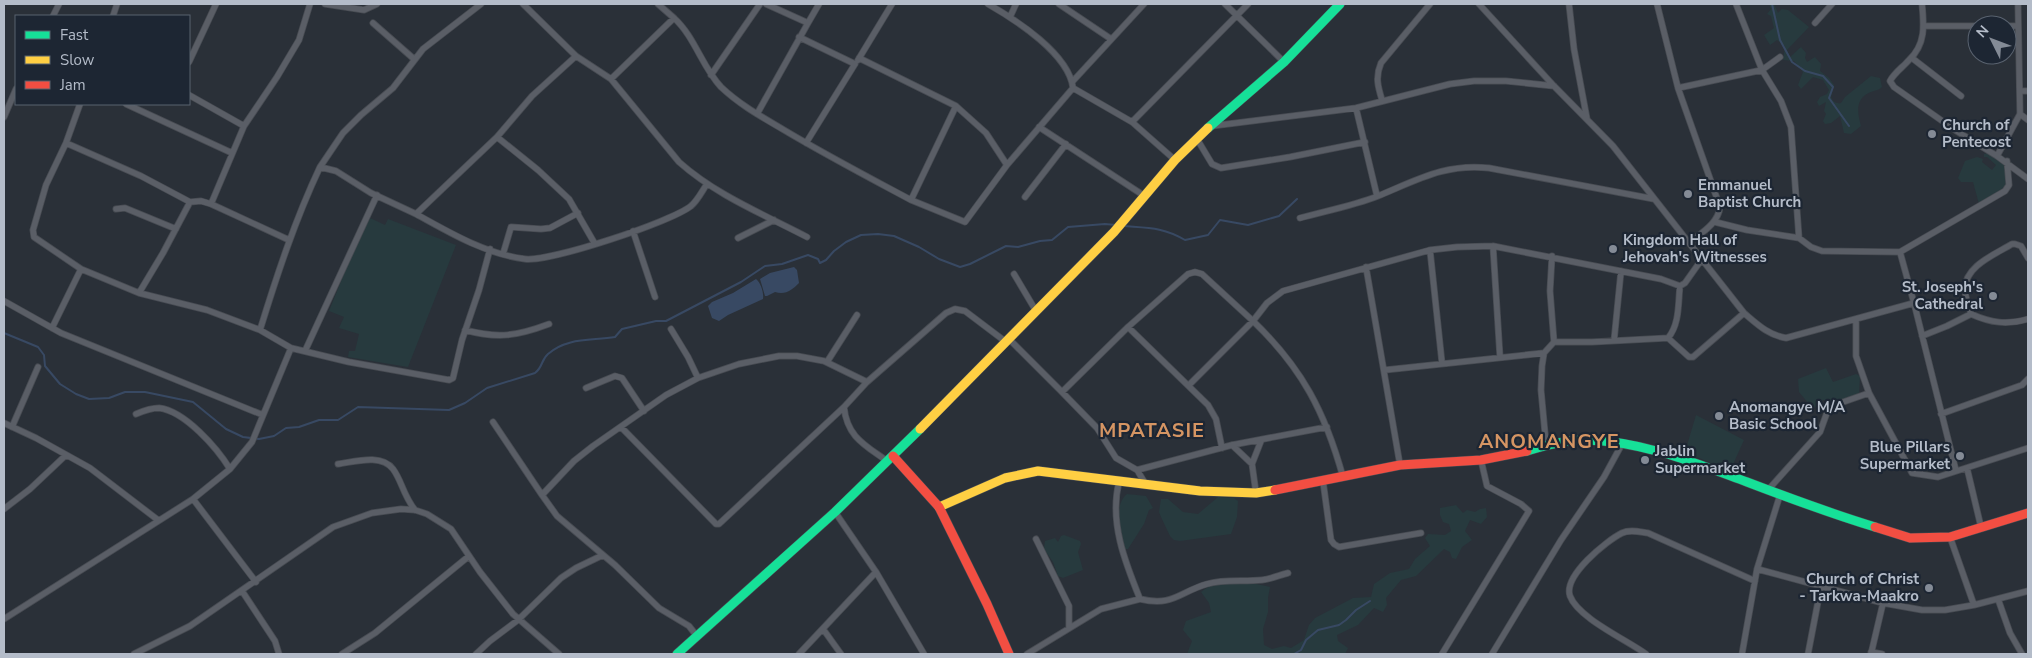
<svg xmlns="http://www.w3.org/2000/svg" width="2032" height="658" viewBox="0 0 2032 658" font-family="'Nunito Sans',sans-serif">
<rect width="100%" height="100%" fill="#2a3038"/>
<path fill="#273a3e" d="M1769,4H1774L1778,13L1782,9L1788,10L1809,27L1787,50L1790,57L1801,47L1806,53L1805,58L1807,62L1815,57L1821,64L1820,71L1829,78L1834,85L1831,97C1833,102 1836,104 1841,103L1845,97L1871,76L1880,78L1882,87C1878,91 1875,90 1871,92C1855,98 1857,112 1861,126L1851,134L1844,133L1840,116L1831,123L1825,124L1823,121L1826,114L1824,111L1826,102L1819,106L1817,102L1820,97L1827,94L1829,90L1823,80L1813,77L1801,89L1798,85L1803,72L1794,61L1783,60L1785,46L1777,40L1770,45L1764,35L1774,28L1771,16L1767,14L1771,9Z
M1988,153L2004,165L2007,184L1998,194L1979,204L1973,182H1961L1958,178L1965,161L1977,157L1983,159L1982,162L1992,170L1996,165L1987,157H1984V154Z
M370,218L385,225L388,219L456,245L408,367L348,357L349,351H355L359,334L339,328L344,317L329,311L354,249Z
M1826,368L1833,382L1856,374L1860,376L1859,394C1848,400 1835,403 1823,400L1813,409L1799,392L1798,379Z
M1696,415L1744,440L1730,471L1685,452Z
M1127,494L1146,496L1153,508L1149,510L1144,524L1128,549H1123L1121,543C1120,529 1114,504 1127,494Z
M1218,497L1234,498L1238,501L1237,517L1231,534L1180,541L1174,540L1170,536L1161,517L1159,512L1161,499H1168L1183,512L1198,514Z
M1456,505L1463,513L1467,510L1475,512L1480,509L1486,508L1487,517L1481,524L1470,520L1465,531L1472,540L1462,547L1456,559L1452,558L1450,552L1444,549L1416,576L1401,580L1386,598L1387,605L1383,612L1374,608L1358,625L1337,635L1338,641L1348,648L1345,654H1187L1192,641L1183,630L1186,621L1211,612L1209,603L1201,592C1218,577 1250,582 1270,587L1268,598V612L1263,629L1264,645L1272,649L1284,646L1291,648L1304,640L1309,625L1315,618L1353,598L1371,597L1374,584L1390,573L1409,569L1415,559L1430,546L1425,538L1428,534L1445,535L1451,531L1449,524L1443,522L1440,515V508Z
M1064,535L1080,541L1081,544L1078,552L1083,570L1063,578L1058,576L1053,562L1044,549L1045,541L1055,538L1058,542L1061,536Z"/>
<path fill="#384963" d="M794,267L797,270L799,283C792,290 786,295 775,292L767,296H765L760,279L770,273Z
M756,279C761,283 764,293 763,299L728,315L719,321L712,318L708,306L712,302L733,293Z"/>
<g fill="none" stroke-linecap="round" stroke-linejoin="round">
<path stroke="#384963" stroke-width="2" d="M1772,4L1780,40L1792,62L1805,71L1823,76L1833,87L1829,98L1849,126
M1123,226C1148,228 1163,227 1185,240L1208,235L1220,220L1248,225L1279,216L1297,199
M4,333L38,347L44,355L45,366L60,384L76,394L89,399L109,398L125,392H145L193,402L226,429L243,437L259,439L274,436L286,428L299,427L319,420H338L358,407L449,410L465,403L487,388L535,373C543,367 541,360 548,354C567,337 592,341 615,337L622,329L656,321H666L741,282L765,266L782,264L808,255L818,259L820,263L826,260L834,251L846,242L861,235L878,234L894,236L919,247L939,259L960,267L970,264L1006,246L1018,247L1040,241L1052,240L1068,227L1105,224L1116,225
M1294,654L1301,650L1306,640L1318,630L1339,625L1346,620L1356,610L1370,601"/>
<g stroke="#484c53" stroke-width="7">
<path id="street" d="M325,4L364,10L377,4
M523,4L576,56
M658,4L674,18
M988,4C1016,20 1069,54 1073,88L1007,165
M1059,4L1111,39
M1225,4L1284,62
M1479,4L1554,86L1613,146L1744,313C1757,324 1768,335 1786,338L1914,303
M1569,4L1574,49L1587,119
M1657,4L1678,88L1720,207C1718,224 1701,233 1689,243
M1736,4L1762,70L1781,101L1791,127L1799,238
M1922,4C1924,25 1926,44 1909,60C1903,67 1894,73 1890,81L1894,87L1955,130L1997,156
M2018,4L2020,114L1997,156L2028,179
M53,16L59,4
M113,16L117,4
M1010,17L1016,4
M373,23L414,59
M808,23L819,4
M1815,23L1832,4
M1924,26H1977
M2007,26H2017
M799,37L855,64L806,143
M1912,58L1961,96
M858,60L892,4
M189,62L216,4
M711,75L760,4
M611,79L674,18C695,37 702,67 721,87C740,105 762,117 784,130C826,155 868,177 911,200L956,106L859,58
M1073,81L1144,4
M1073,88L1132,122L1175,160
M1678,88L1762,70L1780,57
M2020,91H2028
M189,95L244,126
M1382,100C1378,87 1375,77 1381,63L1430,4
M126,104L232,153
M1356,108L1377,196
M757,114L808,23L766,4
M2020,114L2028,120
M4,117L16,89
M1132,122L1248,4
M1212,126L1356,108L1450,84L1474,81H1506L1554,86
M1039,127L1143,195
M497,137L538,170L569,199L595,244
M1197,139L1212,164L1221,168L1290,157L1365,142
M66,143L141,176L190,202L201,201L211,204L289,240
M320,167L343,133L361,115L393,88L423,49L481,4
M1025,197L1066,144
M911,200L965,222L1007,165L986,133L956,106
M211,204L244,126L277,77L299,40L310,4
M116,209L125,208L176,229
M416,214C450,233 486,254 525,259C550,262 671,222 691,206C698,200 702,191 707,184
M1300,218C1325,211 1353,206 1378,196C1417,180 1446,163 1489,168L1654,199
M1715,222L1747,230L1799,238L1811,247L1822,251L1900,252L2005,191L2009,185L2007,161
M633,231L655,297
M738,238L774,220
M1493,246L1500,357
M1430,250L1442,363
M1900,252L1914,303L1956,471
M503,254L511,227L541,229L550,228L578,213
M2028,258L2021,246L2015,244H2012C1996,254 1964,266 1965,290C1965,297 1969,306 1971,314C1991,323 2007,325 2028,319
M1366,267L1400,465
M1014,274L1036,311
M139,293L163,253L190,202
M4,301L61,333L263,415
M1856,320V356L1869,393L1912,473L1938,477L2028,448
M1128,327L1062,392L1097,428L1116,458L1137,470L1145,483
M52,328L81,269
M671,329L688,357L698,378
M260,330C277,275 295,220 320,167L336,171L371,193L416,214L497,137L532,96L576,56L611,79L679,162C716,195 763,214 807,237
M465,330C498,339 517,336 549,324
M1922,336L1947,326L1971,314
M1668,338L1689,357H1693L1744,313
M1009,339L1062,392
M1614,341L1621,271
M1554,342H1592L1668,338C1680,324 1678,302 1680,286L1685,283L1702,259
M291,348L349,362L449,380L453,378L462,340L479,290L490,249
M305,351L377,195
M827,362L857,315
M1385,370L1544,353
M867,382L946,313L955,309L965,311L1006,342
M1189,385L1253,321L1202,274L1195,272L1188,274L1128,327L1208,405L1216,419L1222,448
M586,388L615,376L622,378L644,411
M136,414C143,411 151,408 159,408C185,411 217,448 230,469
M1941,414L2022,385L2028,379
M493,422L542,495
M4,423L36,438L90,468L158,520
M12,427L38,367
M621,427L716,524H719L844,407
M1546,444L1541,390L1542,366L1544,353L1554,342L1550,291L1552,256
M1232,445L1252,464
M338,464C354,462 381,453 393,469C402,481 403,495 415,510
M1967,468L1981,527
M1137,470L1232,445L1327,427
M1343,477C1325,412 1302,368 1253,321L1267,303L1283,291L1430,250L1457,247L1493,246L1661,279L1680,286
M1323,481L1331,540L1334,544L1339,547L1421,533
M1768,490L1820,432L1829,407L1869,393
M1256,493L1252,464L1261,441
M193,499L256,582
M4,509L30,489L66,455
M835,512L876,572L924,654
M1950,537L1974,605
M1036,539L1069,606V628
M1757,569L1883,603L1922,610H1945L1974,605L2028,591
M242,591L275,641L279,654
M1140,599C1173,607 1179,592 1207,584C1224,579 1244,582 1262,580C1271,579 1280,575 1288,573
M1998,599L2010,633L2022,654
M4,619L193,499L230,469L252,442L291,348L260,330L207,310L139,293L81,269L34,237L33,230L46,185L66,143L80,104
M823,629L841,654
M696,635L689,626L659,608L615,565L557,516L542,495L574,461L593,446L666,395L698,378L739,364L779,356H797L824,361L867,382L844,407C847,437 865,445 887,461
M1871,652L1882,654
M134,654L190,626L333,527L372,513L401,509L415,510L427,514L451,529L480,572L513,614L559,654
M342,654L375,633L469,556
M476,654L490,641L518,620L561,578L576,568L603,555
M799,654L876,572
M1027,654L1101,609L1140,599C1125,562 1109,522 1119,482
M1442,654L1529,511L1521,504L1487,486L1481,460
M1492,654L1561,540L1604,477L1622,444
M1646,654C1627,640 1578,618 1570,596C1563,576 1606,541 1622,533C1630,529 1640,532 1648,533L1755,581
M1742,654L1757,569L1780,495
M1808,654L1821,586
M1871,654L1883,603"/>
</g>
<g stroke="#484c53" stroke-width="10">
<path id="fast" d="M1208,128L1284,62L1340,4
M1527,451C1546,445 1565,440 1586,440C1642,441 1695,463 1747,482C1789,498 1832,514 1875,527
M677,654L835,512L920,429"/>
</g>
<g stroke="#484c53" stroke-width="10">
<path id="slow" d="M920,429L1114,232L1175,160L1208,128
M939,507L1005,478L1038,471L1200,491L1256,493L1275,490"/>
</g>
<g stroke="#484c53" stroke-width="10">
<path id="jam" d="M893,456L939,507L987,604L1009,654
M1275,490L1400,465L1481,460L1527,451
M1875,527L1910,538L1950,537L2028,513"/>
</g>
<use href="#street" stroke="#5a5e66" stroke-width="5.5"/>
<use href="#fast" stroke="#16e098" stroke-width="9"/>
<use href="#slow" stroke="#ffcf43" stroke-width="9"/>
<use href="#jam" stroke="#f24e42" stroke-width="9"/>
</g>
<g fill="#848b96" stroke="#1d2633" stroke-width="2">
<circle cx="1932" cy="134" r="5"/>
<circle cx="1688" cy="194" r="5"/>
<circle cx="1613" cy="249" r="5"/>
<circle cx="1993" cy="296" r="5"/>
<circle cx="1719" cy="416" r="5"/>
<circle cx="1960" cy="456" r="5"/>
<circle cx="1645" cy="460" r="5"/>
<circle cx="1929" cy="588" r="5"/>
</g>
<g text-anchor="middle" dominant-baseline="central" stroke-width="4.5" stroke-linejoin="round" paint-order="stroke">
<g font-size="15" font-weight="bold" fill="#b4bcc9" stroke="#1d2633" text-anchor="start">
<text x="1942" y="125">Church of<tspan x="1942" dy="17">Pentecost</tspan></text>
<text x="1698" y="185">Emmanuel<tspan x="1698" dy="17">Baptist Church</tspan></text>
<text x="1623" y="240">Kingdom Hall of<tspan x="1623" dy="17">Jehovah's Witnesses</tspan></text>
<text x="1983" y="287" text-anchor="end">St. Joseph's<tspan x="1983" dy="17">Cathedral</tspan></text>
<text x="1729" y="407">Anomangye M/A<tspan x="1729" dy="17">Basic School</tspan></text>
<text x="1950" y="447" text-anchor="end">Blue Pillars<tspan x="1950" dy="17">Supermarket</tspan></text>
<text x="1655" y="451">Jablin<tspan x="1655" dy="17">Supermarket</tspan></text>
<text x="1919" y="579" text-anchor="end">Church of Christ<tspan x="1919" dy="17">- Tarkwa-Maakro</tspan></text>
</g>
<g font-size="20" font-weight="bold" letter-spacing="1" fill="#d59563" stroke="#1d2633">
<text x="1152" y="430">MPATASIE</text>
<text x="1549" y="441">ANOMANGYE</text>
</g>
</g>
<rect width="2032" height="658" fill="none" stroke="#b4bcc9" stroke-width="10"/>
<rect x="15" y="15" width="175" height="90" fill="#1d2633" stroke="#59626f"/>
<rect x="25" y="31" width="25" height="8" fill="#16e098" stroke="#59626f"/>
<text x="60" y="40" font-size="15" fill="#b4bcc9">Fast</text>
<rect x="25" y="56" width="25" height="8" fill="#ffcf43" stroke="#59626f"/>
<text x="60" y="65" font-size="15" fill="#b4bcc9">Slow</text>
<rect x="25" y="81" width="25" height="8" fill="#f24e42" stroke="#59626f"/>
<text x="60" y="90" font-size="15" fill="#b4bcc9">Jam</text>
<g transform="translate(1992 40) rotate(312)"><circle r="24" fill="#1d2633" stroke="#59626f"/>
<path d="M0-4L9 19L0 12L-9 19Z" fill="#848b96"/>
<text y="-8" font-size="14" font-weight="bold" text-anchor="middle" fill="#b4bcc9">N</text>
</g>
</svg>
